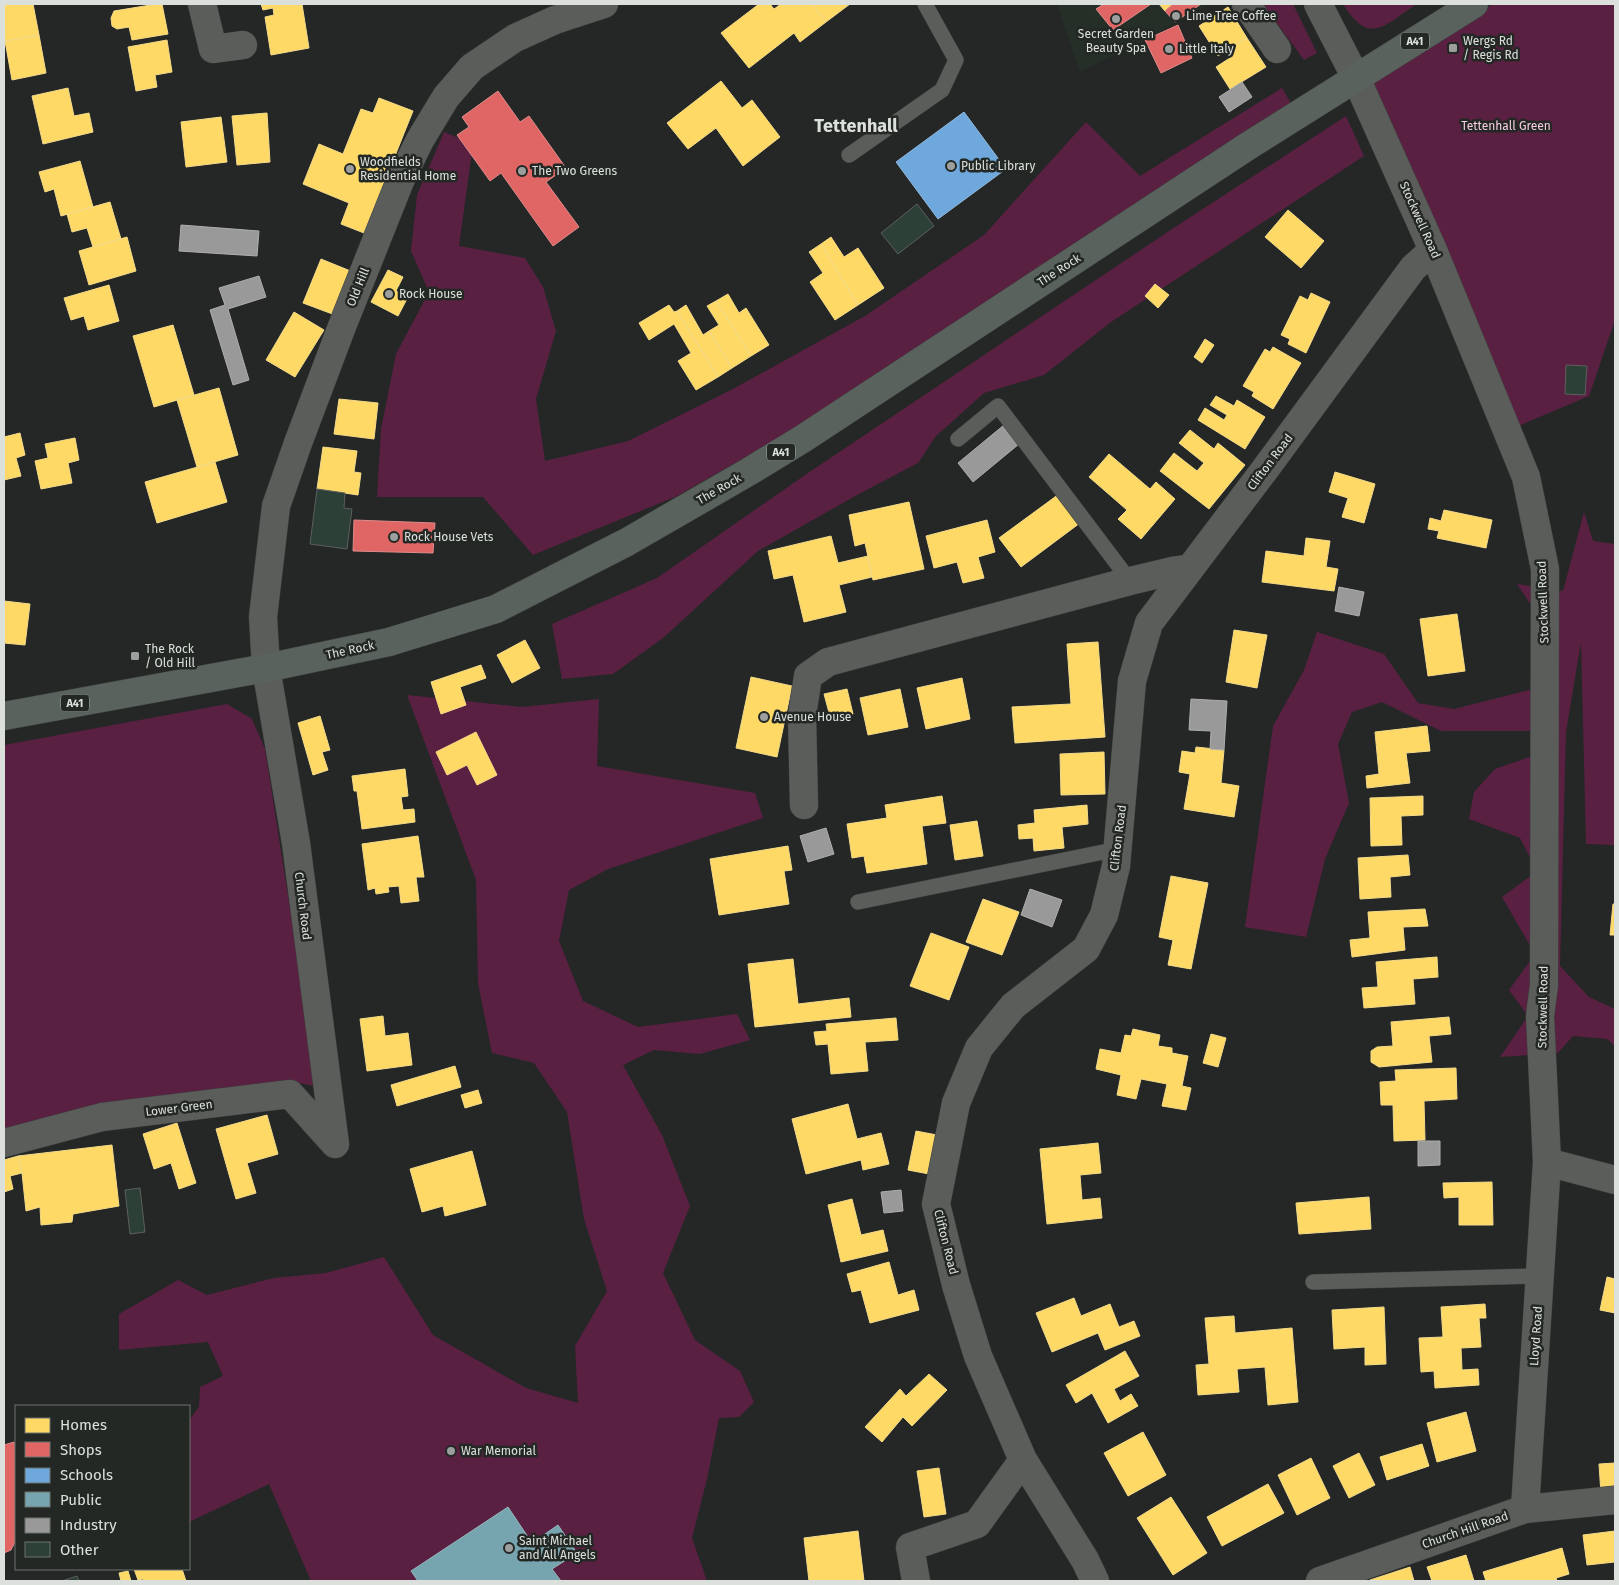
<svg xmlns="http://www.w3.org/2000/svg" width="1619" height="1585" viewBox="0 0 1619 1585" font-family="'Fira Sans',sans-serif">
<rect width="100%" height="100%" fill="#242725"/>
<path fill="#252f28" d="M1057,4H1210L1145,40L1080,72Z"/>
<path fill="#5a2042" d="M1263,4H1293L1317,53L1304,60Z
M1343,4H1417C1384,25 1370,47 1343,4Z
M1493,4H1615V320L1589,396L1511,429L1369,85Z
M1282,88L1292,105L784,435L675,497L533,555L483,497H377L381,429L396,354L429,292L411,251L417,195L444,132L473,144L459,246L525,258L543,287L556,331L536,399L545,461L628,441L731,390L865,316L984,235L1086,122L1140,176Z
M1346,116L1364,156L1111,322L1044,375L984,393L936,436L918,463L857,495L758,551L663,638L613,674L562,679L552,624L657,578L808,473L1169,231Z
M1584,512L1593,541L1615,544V845L1586,844L1581,642L1566,732L1560,966L1589,997L1615,1009V1046L1607,1039L1573,1036L1558,1053L1500,1057L1528,1016L1509,990L1535,954L1502,897L1537,871L1520,838L1469,819L1474,792L1495,769L1535,755L1530,731H1441L1382,702L1352,712L1338,744L1349,803L1325,859L1306,937L1245,927L1273,726L1304,670L1317,632L1384,654L1418,703L1454,709L1537,688L1546,627L1517,584L1563,591Z
M407,695L522,707L599,699L597,766L755,793L763,818L608,869L569,890L559,941L583,1001L638,1027L737,1014L750,1040L700,1054L654,1050L623,1065L662,1135L690,1206L663,1273L695,1340L740,1371L754,1402L739,1417L719,1418L707,1479L692,1538L707,1581H311L269,1484L189,1522V1420L199,1407L200,1387L223,1376L208,1342L119,1350V1314L178,1280L207,1295L274,1278L326,1273L384,1257L433,1335L526,1388L578,1403L575,1346L607,1291L584,1219L567,1112L534,1063L492,1053L478,983L476,880Z
M227,704L252,719L265,749L318,1087L295,1082L4,1137V745Z"/>
<path fill="#ffd966" stroke="#f4db8a" d="M12,4H33L39,35L5,41L4,5Z
M157,4H162L168,34L132,40L129,27L117,29L112,26L111,18L114,11Z
M261,4H302L309,48L271,55L265,17L274,15L273,8L263,10Z
M759,4H770L774,9L781,4H812L826,22L800,42L794,33L749,68L721,33Z
M812,4H850L826,22Z
M1159,4H1173L1165,11Z
M1228,7L1247,38L1218,56L1199,26Z
M39,35L46,73L12,80L5,41Z
M1247,38L1266,67L1230,89L1216,67L1233,56L1229,49Z
M167,40L172,72L155,75L157,87L136,91L128,47Z
M721,81L742,108L752,100L780,137L743,166L716,128L688,149L667,123Z
M68,88L74,116L89,113L93,132L43,144L32,96Z
M379,98L413,111L364,233L341,224L349,203L303,184L319,144L343,154L361,109L373,113Z
M267,113L270,162L237,165L232,116Z
M221,117L227,162L186,167L181,122Z
M80,161L93,207L61,216L54,189L45,192L39,172Z
M110,202L121,239L93,247L87,228L72,232L67,214Z
M1288,210L1324,241L1301,268L1265,237Z
M127,237L136,271L89,285L79,251Z
M831,237L844,257L858,248L884,288L858,305L821,244Z
M821,244L858,305L835,320L810,282L823,273L809,252Z
M321,259L353,272L335,315L303,303Z
M388,270L403,277L396,291L408,297L398,316L371,302Z
M1155,284L1169,295L1158,308L1145,296Z
M109,285L119,321L88,330L84,316L71,320L64,298Z
M1311,293L1330,302L1306,353L1288,344L1290,339L1281,335L1300,296L1308,300Z
M728,294L739,313L746,308L769,345L751,356L716,301Z
M716,301L751,356L732,368L709,331L719,325L707,306Z
M669,305L674,312L677,311L718,377L696,390L678,361L691,353L674,324L649,340L639,323Z
M686,305L703,335L709,331L732,368L718,377L677,311Z
M294,312L324,330L295,377L266,360Z
M173,325L194,395L154,407L133,336Z
M1205,339L1214,345L1202,363L1194,357Z
M1273,347L1301,363L1273,409L1252,396L1254,392L1243,386L1265,349L1270,352Z
M219,388L238,455L197,467L177,400Z
M1216,396L1234,406L1237,400L1265,417L1245,449L1198,420L1205,408L1224,420L1227,415L1210,405Z
M339,399L378,403L374,439L334,434Z
M1190,430L1214,449L1218,443L1245,465L1209,509L1160,471L1174,453L1197,471L1204,463L1179,443Z
M20,433L25,455L16,458L21,476L4,480V437Z
M75,438L79,460L68,463L72,483L41,489L35,461L48,458L45,444Z
M323,447L357,451L354,472L361,473L358,495L317,489Z
M1109,454L1150,489L1156,482L1175,499L1141,539L1118,519L1127,510L1089,477Z
M215,462L227,502L157,523L145,482Z
M1335,472L1375,484L1364,523L1342,517L1348,498L1329,492Z
M1059,494L1080,523L1021,567L999,538Z
M909,502L924,569L873,580L865,543L855,546L849,515Z
M1444,510L1492,520L1486,548L1437,538L1439,531L1428,529L1430,518L1441,521Z
M987,520L995,552L978,557L984,578L963,583L957,562L934,568L926,536Z
M831,536L838,563L868,556L872,577L839,585L846,612L804,622L793,575L774,579L768,551Z
M1306,538L1330,541L1326,567L1338,569L1334,591L1262,582L1266,551L1304,556Z
M4,601L30,604L25,645L4,643Z
M1457,614L1465,671L1428,676L1420,619Z
M1234,630L1267,635L1257,688L1226,682Z
M525,640L540,668L512,683L497,655Z
M1098,642L1105,737L1015,743L1012,707L1071,704L1067,644Z
M481,665L486,678L460,687L466,705L441,714L431,682Z
M751,677L792,686L777,757L736,748Z
M962,678L970,719L926,729L917,688Z
M847,689L853,714L831,720L824,694Z
M900,689L908,727L868,735L860,698Z
M320,716L330,750L322,752L328,770L313,775L298,723Z
M1427,726L1430,751L1406,753L1410,783L1367,788L1366,776L1379,774L1375,732Z
M476,732L497,775L477,785L467,765L447,775L436,752Z
M1196,747L1224,750L1221,783L1239,786L1234,817L1184,809L1190,774L1179,772L1182,751L1195,753Z
M1104,752L1105,794L1061,795L1060,754Z
M405,769L408,796L401,797L403,810L414,809L415,822L362,829L357,791H354L352,776Z
M942,796L946,823L922,826L927,864L867,873L864,856L852,858L847,824L887,818L885,805Z
M1423,796V815L1401,816L1402,845L1371,846L1370,798Z
M1087,805L1088,824L1062,827L1064,848L1034,851L1033,838L1019,839L1018,825L1035,823L1034,810Z
M977,821L983,856L955,860L950,825Z
M418,836L424,877H416L419,901L401,903L399,886L388,887L389,892L376,894L375,888L368,890L362,844Z
M788,846L792,870L784,871L789,904L719,915L710,859Z
M1408,855L1410,875L1390,877L1391,897L1360,899L1358,858Z
M1171,876L1208,883L1191,969L1168,965L1173,940L1159,937Z
M983,899L1019,912L1002,955L966,942Z
M1613,904H1615V935H1610Z
M1425,909L1428,926L1403,927L1405,950L1352,957L1350,940L1370,938L1368,912Z
M931,933L969,947L949,1000L910,986Z
M1437,957L1438,977L1413,979L1415,1004L1364,1008L1362,988L1378,987L1376,962Z
M793,959L798,1004L849,998L851,1017L755,1027L748,964Z
M383,1016L385,1036L408,1033L412,1065L367,1071L360,1019Z
M1449,1017L1451,1034L1429,1036L1432,1062L1379,1067L1371,1062V1051L1377,1047L1393,1046L1391,1022Z
M896,1018L898,1040L865,1042L868,1071L831,1074L828,1044L816,1045L814,1032L827,1031L826,1024Z
M1133,1029L1160,1035L1158,1046L1172,1048V1053L1188,1056L1182,1086L1191,1088L1186,1110L1162,1106L1167,1084L1141,1079L1136,1099L1117,1095L1121,1075L1096,1069L1100,1049L1121,1053L1125,1035L1131,1036Z
M1211,1034L1226,1038L1218,1067L1203,1063Z
M455,1066L461,1087L397,1106L391,1085Z
M1456,1068L1457,1099L1424,1101L1425,1140L1394,1141L1393,1105H1381L1380,1082L1396,1081L1395,1070Z
M478,1090L482,1103L465,1108L461,1095Z
M848,1104L857,1139L881,1133L889,1164L863,1170L861,1160L806,1174L792,1119Z
M267,1115L278,1154L247,1163L256,1193L236,1199L216,1129Z
M177,1123L196,1183L179,1189L171,1163L154,1169L143,1134Z
M916,1131L937,1135L929,1174L908,1170Z
M1098,1143L1101,1173L1080,1175L1082,1200L1100,1198L1102,1218L1047,1224L1040,1149Z
M112,1145L119,1206L73,1214L72,1222L41,1225L40,1207L26,1211L22,1173L18,1156Z
M472,1151L486,1205L445,1216L443,1206L422,1212L410,1169Z
M18,1156L22,1173L10,1176L13,1189L4,1192V1160Z
M1492,1182L1493,1225H1459V1197L1444,1198L1443,1183Z
M1369,1197L1371,1229L1299,1234L1296,1203Z
M852,1199L861,1235L883,1230L888,1251L841,1262L828,1205Z
M889,1262L898,1295L914,1290L919,1310L870,1323L861,1290L852,1292L847,1274Z
M1607,1277L1615,1279V1313L1600,1310Z
M1074,1298L1081,1316L1110,1304L1119,1327L1134,1321L1140,1336L1105,1350L1098,1333L1052,1352L1036,1313Z
M1485,1304L1486,1318H1479L1481,1347L1461,1348L1462,1370L1478,1369L1479,1385L1435,1388L1434,1371L1421,1372L1419,1338L1443,1337L1441,1307Z
M1384,1307L1386,1364L1365,1365V1347L1334,1349L1332,1310Z
M1234,1316L1235,1333L1292,1328L1298,1402L1268,1405L1265,1367L1237,1369L1239,1392L1198,1395L1196,1365L1209,1364L1205,1318Z
M1125,1351L1139,1376L1114,1389L1120,1401L1131,1394L1138,1406L1108,1423L1092,1393L1076,1403L1066,1385Z
M929,1374L947,1390L912,1426L903,1417L882,1442L865,1427L900,1389L906,1396Z
M1466,1412L1476,1451L1437,1462L1427,1423Z
M1143,1432L1166,1475L1128,1496L1104,1453Z
M1422,1444L1429,1466L1387,1480L1380,1457Z
M1359,1453L1375,1485L1349,1498L1333,1466Z
M1311,1458L1330,1498L1297,1515L1278,1475Z
M1615,1463V1493L1601,1494L1599,1464Z
M939,1468L946,1514L924,1517L917,1471Z
M1268,1484L1284,1513L1222,1546L1207,1517Z
M1171,1497L1207,1553L1173,1575L1137,1518Z
M858,1531L864,1581H809L804,1538Z
M1615,1531V1562L1587,1565L1583,1535Z
M1562,1548L1569,1574L1556,1578L1557,1581H1486L1483,1572Z
M1466,1555L1474,1581H1432L1427,1567Z
M1410,1567L1414,1581H1370V1580Z
M134,1569H182L186,1581H144L143,1579L138,1580Z
M128,1571L131,1581H121L119,1573Z"/>
<path fill="#e06666" stroke="#df8b8a" d="M1104,4H1151L1113,30L1096,9Z
M1173,4H1201L1175,22L1165,11Z
M1178,25L1192,58L1161,73L1145,40Z
M498,91L520,122L529,116L566,168L546,182L579,227L553,246L501,173L490,181L457,135L469,127L462,117Z
M354,520L435,523L433,553L353,551Z
M14,1442L16,1449V1540L11,1550L4,1553V1445Z"/>
<path fill="#6fa8dc" stroke="#90b9dc" d="M964,112L1006,169L938,219L896,162Z"/>
<path fill="#76a5af" stroke="#95b7bd" d="M508,1507L532,1543L558,1525L577,1553L552,1569L561,1581H418L411,1571Z"/>
<path fill="#999" stroke="#adaead" d="M1242,82L1252,97L1229,112L1219,97Z
M181,225L259,231L257,256L179,251Z
M259,276L266,297L228,309L249,380L233,385L210,310L225,305L219,288Z
M1004,425L1019,444L973,482L958,463Z
M1339,587L1364,592L1359,616L1335,611Z
M1191,699L1227,701L1224,750L1210,749L1211,731L1189,730Z
M826,828L834,854L808,862L800,836Z
M1030,889L1062,900L1052,927L1021,915Z
M1418,1141H1440V1165L1418,1166Z
M901,1190L903,1211L884,1213L881,1192Z"/>
<path fill="#2d4037" stroke="#5c5f5d" d="M917,204L934,226L898,254L881,233Z
M1566,365L1587,366L1585,395L1565,394Z
M317,489L345,493L344,508L352,509L347,549L310,544Z
M140,1188L145,1232L130,1234L125,1190Z
M77,1576L79,1581H62Z"/>
<g fill="none" stroke-linecap="round" stroke-linejoin="round">
<g stroke="#3f423f" stroke-width="16">
<path id="service" d="M849,155L942,90L956,60L925,4
M958,439L998,406L1130,581
M858,902L1118,849
M1313,1282L1539,1276"/>
</g>
<g stroke="#3f423f" stroke-width="29">
<path id="minor" d="M202,4L213,49L243,45
M1246,4L1277,49
M1356,78L1433,250L1526,477L1545,569L1544,985L1540,1016L1547,1162L1525,1509
M804,805L802,716L808,676L828,662L1130,581L1172,571L1188,569
M4,1143L102,1117L290,1094L335,1144
M335,1144L296,843L266,668L263,617L276,506L298,443L341,329L400,181L420,140L446,97L472,67L515,38L555,20L604,4
M1547,1162L1615,1180
M916,1581L910,1547L977,1524L1023,1460
M1095,1581L1085,1560L1023,1460L978,1356L956,1285L936,1204L956,1103L979,1048L1013,1006L1086,949L1104,915L1116,866L1132,681L1149,623L1266,468L1413,268L1433,250
M1320,1581L1525,1509L1615,1500"/>
</g>
<g stroke="#3f423f" stroke-width="29">
<path id="tertiary" d="M1318,4L1356,78"/>
</g>
<g stroke="#3f423f" stroke-width="29">
<path id="trunk" d="M4,716L266,668L389,642L496,609L627,542L750,471L804,438L1248,146L1474,4"/>
</g>
<use href="#service" stroke="#5b5d5b" stroke-width="15"/>
<use href="#minor" stroke="#5b5d5b" stroke-width="28"/>
<use href="#tertiary" stroke="#5b5d5b" stroke-width="28"/>
<use href="#trunk" stroke="#59625c" stroke-width="28"/>
</g>
<g fill="#9c9f9d" stroke="#232824" stroke-width="2">
<circle cx="1176" cy="16" r="5"/>
<circle cx="1116" cy="19" r="5"/>
<rect x="1448" y="43" width="10" height="10" rx="2.5"/>
<circle cx="1169" cy="49" r="5"/>
<circle cx="951" cy="166" r="5"/>
<circle cx="350" cy="169" r="5"/>
<circle cx="522" cy="171" r="5"/>
<circle cx="389" cy="294" r="5"/>
<circle cx="394" cy="537" r="5"/>
<rect x="130" y="651" width="10" height="10" rx="2.5"/>
<circle cx="764" cy="717" r="5"/>
<circle cx="451" cy="1451" r="5"/>
<circle cx="509" cy="1548" r="5"/>
</g>
<g text-anchor="middle" dominant-baseline="central" stroke-width="5" stroke-linejoin="round" paint-order="stroke">
<g fill="#232824" stroke="#a4a9a6" stroke-width="1">
<rect x="1401" y="32.5" width="28" height="17" rx="4"/>
<rect x="767" y="443.5" width="28" height="17" rx="4"/>
<rect x="61" y="694.5" width="28" height="17" rx="4"/>
</g>
<g font-size="11" font-weight="bold" fill="#dce0dd">
<text x="1415" y="41">A41</text>
<text x="781" y="452">A41</text>
<text x="75" y="703">A41</text>
</g>
<g font-size="12" fill="#dce0dd" stroke="#232824" text-anchor="start">
<text x="1186" y="16">Lime Tree Coffee</text>
<text x="1116" y="34" text-anchor="middle">Secret Garden<tspan x="1116" dy="14">Beauty Spa</tspan></text>
<text x="1463" y="41">Wergs Rd<tspan x="1463" dy="14">/ Regis Rd</tspan></text>
<text x="1179" y="49">Little Italy</text>
<text x="360" y="162">Woodfields<tspan x="360" dy="14">Residential Home</tspan></text>
<text x="961" y="166">Public Library</text>
<text x="532" y="171">The Two Greens</text>
<text x="399" y="294">Rock House</text>
<text x="404" y="537">Rock House Vets</text>
<text x="145" y="649">The Rock<tspan x="145" dy="14">/ Old Hill</tspan></text>
<text x="774" y="717">Avenue House</text>
<text x="461" y="1451">War Memorial</text>
<text x="519" y="1541">Saint Michael<tspan x="519" dy="14">and All Angels</tspan></text>
</g>
<g font-size="12" fill="#f6cbe0" stroke="#232824">
<text x="1506" y="126">Tettenhall Green</text>
</g>
<g font-size="12" fill="#dce0dd" stroke="#232824">
<text transform="translate(1420 220) rotate(66)">Stockwell Road</text>
<text transform="translate(1059 270) rotate(-33)">The Rock</text>
<text transform="translate(358 287) rotate(-68)">Old Hill</text>
<text transform="translate(1270 462) rotate(-53)">Clifton Road</text>
<text transform="translate(719 489) rotate(-30)">The Rock</text>
<text transform="translate(1543 602) rotate(-92)">Stockwell Road</text>
<text transform="translate(350 650) rotate(-12)">The Rock</text>
<text transform="translate(1118 838) rotate(-83)">Clifton Road</text>
<text transform="translate(303 906) rotate(83)">Church Road</text>
<text transform="translate(1543 1007) rotate(-89)">Stockwell Road</text>
<text transform="translate(179 1108) rotate(-7)">Lower Green</text>
<text transform="translate(946 1242) rotate(76)">Clifton Road</text>
<text transform="translate(1536 1336) rotate(-86)">Lloyd Road</text>
<text transform="translate(1465 1530) rotate(-19)">Church Hill Road</text>
</g>
<g font-size="18" font-weight="bold" fill="#dce0dd" stroke="#232824">
<text x="856" y="126">Tettenhall</text>
</g>
</g>
<rect width="1619" height="1585" fill="none" stroke="#dce0dd" stroke-width="10"/>
<rect x="15" y="1405" width="175" height="165" fill="#232824" stroke="#6d726e"/>
<rect x="25" y="1418" width="25" height="15" fill="#ffd966" stroke="#6d726e"/>
<text x="60" y="1430" font-size="15" fill="#dce0dd">Homes</text>
<rect x="25" y="1442" width="25" height="15" fill="#e06666" stroke="#6d726e"/>
<text x="60" y="1455" font-size="15" fill="#dce0dd">Shops</text>
<rect x="25" y="1468" width="25" height="15" fill="#6fa8dc" stroke="#6d726e"/>
<text x="60" y="1480" font-size="15" fill="#dce0dd">Schools</text>
<rect x="25" y="1492" width="25" height="15" fill="#76a5af" stroke="#6d726e"/>
<text x="60" y="1505" font-size="15" fill="#dce0dd">Public</text>
<rect x="25" y="1518" width="25" height="15" fill="#999999" stroke="#6d726e"/>
<text x="60" y="1530" font-size="15" fill="#dce0dd">Industry</text>
<rect x="25" y="1542" width="25" height="15" fill="#2d4037" stroke="#6d726e"/>
<text x="60" y="1555" font-size="15" fill="#dce0dd">Other</text>
</svg>
